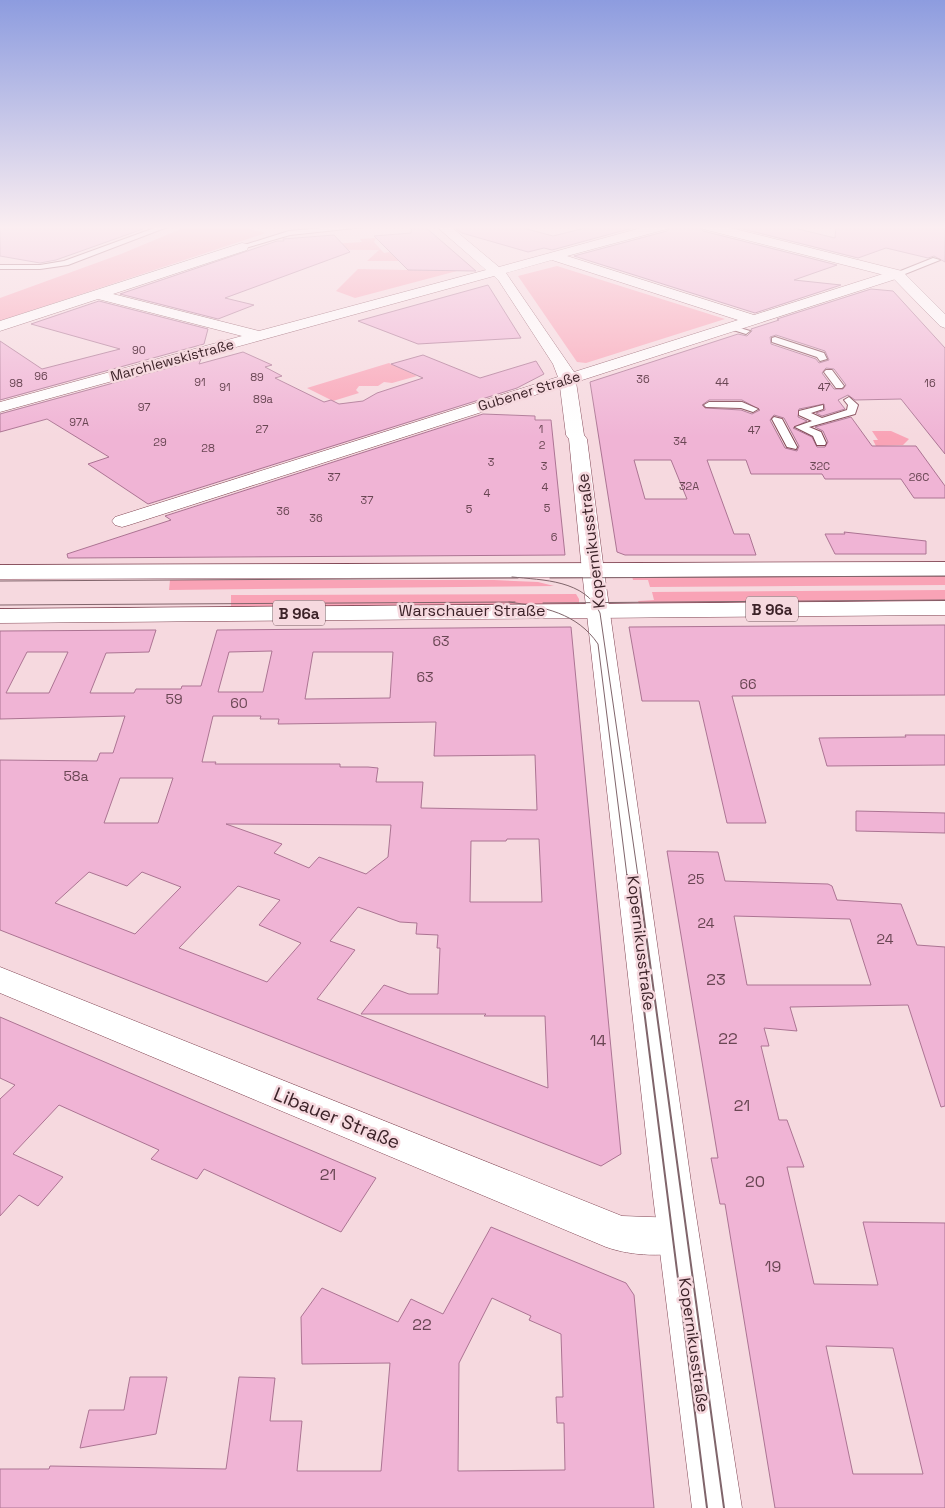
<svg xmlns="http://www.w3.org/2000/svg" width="945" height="1508" viewBox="0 0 945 1508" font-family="'Space Grotesk',sans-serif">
<rect width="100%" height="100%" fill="#f6d9df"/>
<path fill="#f9a3b6" d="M188,226H238L266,233L0,321V298L121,254Z
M376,238L374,242L384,253L390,252L410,261H367L379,250L254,249L362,242L360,239Z
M557,266L725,319L586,363L577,362L518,276Z
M358,269L457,271L355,298L336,291Z
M389,363L417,376L392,383L384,382L378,386H359L356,390L359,393L333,401L307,388Z
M872,431H891L909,439L903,445L876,446L873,440H878Z
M945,574V585L650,587L648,580H633L632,576Z
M170,580H494L538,582L554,586L169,590Z
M945,590V602L640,605L638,601L654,600L652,592Z
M576,594L579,599V604L231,609V595Z"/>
<path fill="#f0b4d5" stroke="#ac7493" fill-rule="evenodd" d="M0,226H143V229L56,260L40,263L0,256Z
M412,226H424L476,271L408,270L374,236L411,233Z
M457,226H516L553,236L593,226H640L552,250L544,248L528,252L462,233L456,229Z
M671,226H699L703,231L837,265L794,280L841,285L755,313L574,256L667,231Z
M731,226H786L835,238L836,226H934L945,229V262L934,256L928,258L886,248L858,258Z
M334,235L350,252L225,298L254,305L218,319L120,294L277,241H284L283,239Z
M488,285L521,338L418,344L358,321Z
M871,289L893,291L945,348V454L901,399L855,400L848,395L838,400L845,409L822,416L816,413L825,410L824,404L799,409L798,417L807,421L793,428L812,437L817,447H825L828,442L823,431L815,427L851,417L872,446H916L945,486V498H914L901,479H825L822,474H751L746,460H707L734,534H749L756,555H625L617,552L590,382L738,334L747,336L752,331L751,329L779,320L777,319ZM776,335L825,351L829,360L819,363L816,359L771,344L770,337ZM826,368L834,369L846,385L843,389H834L822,373ZM709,400H742L760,410L752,414L741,410L705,408L702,405ZM774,415L784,418L799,446L797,451L785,448L770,420ZM634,460H671L687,499H645Z
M99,301L208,329L204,344L0,400V341L42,369L120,349L31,324Z
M243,352L272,365L265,367L282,376L275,378L324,402L331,400L339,404L363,401L377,393L423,378L391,364L423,355L480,378L536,361L544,374L517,388L148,504L88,464L109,457L47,419L0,432V414L201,359L199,364Z
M483,414L535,416V420H551L565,555L68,558L67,554L171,520L165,516Z
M844,532L926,541V554H835L825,534H845Z
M945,625V695L732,696L766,823H727L699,701H642L629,627Z
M571,627L621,1154L601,1166L0,930V760L97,761L100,753H113L125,716L0,719V631L156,630L149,652L106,653L90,693H134L136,689H181L182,686H201L217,630ZM272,651L263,692H218L229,652ZM27,652H68L49,693H6ZM313,652H393L390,698L305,699ZM213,716H261L260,719H279L278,724L436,722L434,756L535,755L537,810L421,808L423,782H376L378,768L368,767H340V764H215L216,762H202ZM120,778H173L158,823H104ZM226,824L391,825L388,857L366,874L319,857L309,868L274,853L282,844ZM507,839H539L542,902H470L471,841H506ZM89,872L127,886L142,872L181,887L135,934L55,903ZM238,886L280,900L259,925L301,943L267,982L179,948ZM358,907L400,922L417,923L416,934L438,935L437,948H440L438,994H409L384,985L361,1014H486L484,1016H545L548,1088L317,999L355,950L330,941Z
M905,735H945V765L827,766L819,738L906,737Z
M856,811L945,813V833L856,831Z
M667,851L718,852L725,881L828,884L832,886L837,900L901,904L917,945L945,947V1106L941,1107L908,1005L790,1007L797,1031L764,1028L769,1046H761L779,1120H787L804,1167H787L814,1284L878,1285L863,1222L945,1223V1508H775L725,1204H720L711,1158H718ZM734,916L850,919L871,985H747ZM826,1346L893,1348L923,1474H853Z
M0,1017L221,1112L376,1178L341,1232L204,1169L197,1179L151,1159L159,1150L59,1105L13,1154L63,1177L38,1206L19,1195L0,1216V1099L15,1085L0,1078Z
M491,1227L626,1283L634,1295L654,1508H0V1469H49L50,1466L226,1469L239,1377L275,1378L270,1421H302L297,1471H381L390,1363L302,1364L301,1317L322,1288L398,1322L411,1299L443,1314ZM492,1298L531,1316L529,1320L561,1334L563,1397H556L557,1423H564L565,1470L458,1471L459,1363Z
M130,1377H167L156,1434L80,1448L89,1410H124Z"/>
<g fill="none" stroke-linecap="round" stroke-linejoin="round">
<g stroke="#814654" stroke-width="2">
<path id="lane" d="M160,226H170L68,265L40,269H0V265H40L64,261Z
M344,226H373L290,235L242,249L238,247L289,231Z
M933,258L940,260L900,276L893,274Z
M730,325L750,331L746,334L730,329Z
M775,337L824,353L827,359L820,361L817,357L772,342V338Z
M826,370H832L844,386L842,388H836L824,372Z
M849,397L858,405L855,414L809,427L821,432L826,443L825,445H817L813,436L795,427L812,421L799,415V411L823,405V409L811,413L822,418L847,410L848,405L844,400Z
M709,402H742L758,409L753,412L741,408L706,407L704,405Z
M774,417L782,419L797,447L796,449L787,447L772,419Z"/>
</g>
<g stroke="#814654" stroke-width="1">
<path id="street" d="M436,226H450L499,267L648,226H669L667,229L567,256L754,315L892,271H902L904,274L902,277L576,382L584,435L587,439L604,571L601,576L593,578L585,576L582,571L569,439L566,435L560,387L129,525L122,527L115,525L112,521L115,517L558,377L553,364L499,281L494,276L0,412V402L242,336L98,299L0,331V321L242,243L247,244L248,247L247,250L113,294L259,331L486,270ZM552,260L738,320L574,372L506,273Z
M0,967L622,1216L678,1218L693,1223L699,1236L693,1249C668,1258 631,1256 606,1247L0,993Z"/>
</g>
<g stroke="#814654" stroke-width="1">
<path id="secondary" d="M701,226H723L902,271L945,314V328L940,326L892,277L703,229Z
M593,564L601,566L604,571L693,1196L742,1508H692L653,1196L582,571L585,566Z"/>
</g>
<g stroke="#814654" stroke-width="1">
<path id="primary" d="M945,562V576L0,579V565Z
M945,601V615L0,623V609Z"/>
</g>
<use href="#lane" fill="#fff" fill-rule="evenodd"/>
<use href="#street" fill="#fff" fill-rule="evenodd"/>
<use href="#secondary" fill="#fff" fill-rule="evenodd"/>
<use href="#primary" fill="#fff" fill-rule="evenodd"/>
<path stroke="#80656b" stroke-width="1" d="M512,577C543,580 585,580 600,613L638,876
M550,578L945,576
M0,581L518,578
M509,602C544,607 577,613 598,644L627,876
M543,603L945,600
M0,605L515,602"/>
<path stroke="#80656b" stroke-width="2" d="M627,875L707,1508
M638,875L724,1508"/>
</g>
<linearGradient id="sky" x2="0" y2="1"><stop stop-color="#8d9cdf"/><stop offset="0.52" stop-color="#fbeef1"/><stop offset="1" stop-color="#fbeef1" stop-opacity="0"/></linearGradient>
<rect width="945" height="437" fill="url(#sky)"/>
<g text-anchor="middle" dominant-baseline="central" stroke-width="5" stroke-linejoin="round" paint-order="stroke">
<g font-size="11" fill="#694653">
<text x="139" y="350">90</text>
<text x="41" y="376">96</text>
<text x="257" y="377">89</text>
<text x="643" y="379">36</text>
<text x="200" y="382">91</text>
<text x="722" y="382">44</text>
<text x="16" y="383">98</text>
<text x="930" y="383">16</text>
<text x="225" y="387">91</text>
<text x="824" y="387">47</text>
<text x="263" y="399">89a</text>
<text x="144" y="407">97</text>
<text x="79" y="422">97A</text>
<text x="262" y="429">27</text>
<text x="541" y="429">1</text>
<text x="754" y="430">47</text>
<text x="680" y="441">34</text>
<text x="160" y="442">29</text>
<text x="542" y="445">2</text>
<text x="208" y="448">28</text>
<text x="491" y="462">3</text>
<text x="544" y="466">3</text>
<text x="820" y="466">32C</text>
<text x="334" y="477">37</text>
<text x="919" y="477">26C</text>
<text x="689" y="486">32A</text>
<text x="545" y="487">4</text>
<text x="487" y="493">4</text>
<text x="367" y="500">37</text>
<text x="547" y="508">5</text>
<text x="469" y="509">5</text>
<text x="283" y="511">36</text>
<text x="316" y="518">36</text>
<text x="554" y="537">6</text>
</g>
<g font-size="14" fill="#3c2228" stroke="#f6d9df">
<text transform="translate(172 360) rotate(-15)">Marchlewskistraße</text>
<text transform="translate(529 391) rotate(-17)">Gubener Straße</text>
</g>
<g font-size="14" fill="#694653">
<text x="441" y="641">63</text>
<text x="425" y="677">63</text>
<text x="748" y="684">66</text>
<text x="174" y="699">59</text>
<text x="239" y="703">60</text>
<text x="76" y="776">58a</text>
<text x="696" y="879">25</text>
<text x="706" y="923">24</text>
<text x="885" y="939">24</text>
</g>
<g fill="#f6d9df" stroke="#74595f" stroke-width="1">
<rect x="746" y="596.5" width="52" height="25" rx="4"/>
<rect x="273" y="600.5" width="52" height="25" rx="4"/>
</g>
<g font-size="15" font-weight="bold" fill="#3c2228">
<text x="772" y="609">B 96a</text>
<text x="299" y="613">B 96a</text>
</g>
<g font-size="16" fill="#3c2228" stroke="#f6d9df">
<text transform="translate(591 541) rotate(-97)">Kopernikusstraße</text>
<text x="472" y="610">Warschauer Straße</text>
<text transform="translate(641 943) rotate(83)">Kopernikusstraße</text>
<text transform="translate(694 1345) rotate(82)">Kopernikusstraße</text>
</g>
<g font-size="16" fill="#694653">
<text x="716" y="979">23</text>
<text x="728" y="1038">22</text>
<text x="598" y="1040">14</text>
<text x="742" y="1105">21</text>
<text x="328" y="1174">21</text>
<text x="755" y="1181">20</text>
<text x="773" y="1266">19</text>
<text x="422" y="1324">22</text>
</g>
<g font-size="19" fill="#3c2228" stroke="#f6d9df">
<text transform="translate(337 1118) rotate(22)">Libauer Straße</text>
</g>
</g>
</svg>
